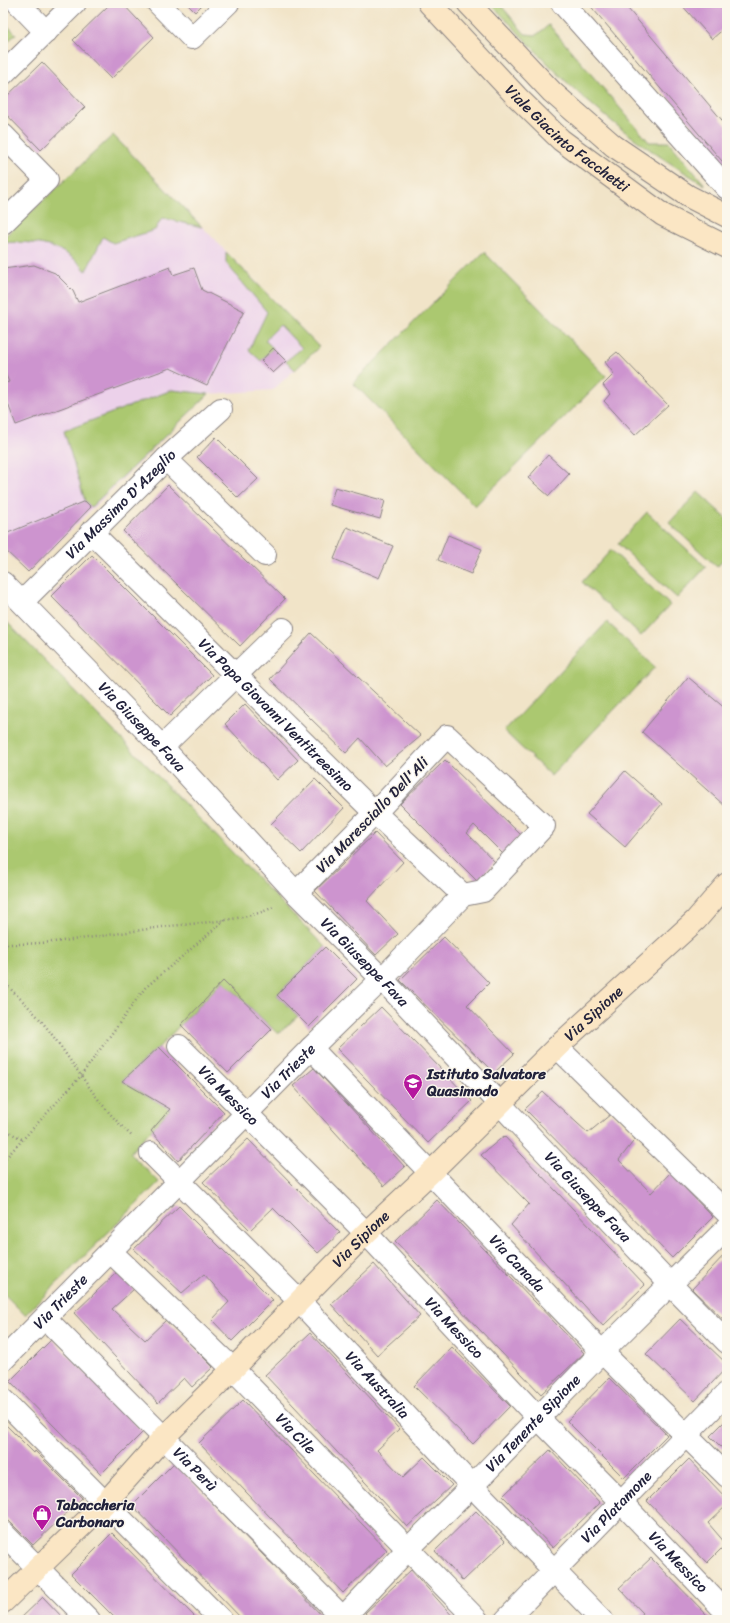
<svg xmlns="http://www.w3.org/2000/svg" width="730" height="1623" viewBox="0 0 730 1623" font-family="Sriracha,sans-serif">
<rect width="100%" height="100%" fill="#fbf7ec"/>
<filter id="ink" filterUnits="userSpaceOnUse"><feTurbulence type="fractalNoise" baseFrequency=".025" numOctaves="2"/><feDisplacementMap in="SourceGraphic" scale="8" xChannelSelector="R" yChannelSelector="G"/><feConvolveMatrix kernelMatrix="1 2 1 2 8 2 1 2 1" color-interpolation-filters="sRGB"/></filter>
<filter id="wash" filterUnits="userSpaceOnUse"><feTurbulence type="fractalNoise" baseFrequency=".012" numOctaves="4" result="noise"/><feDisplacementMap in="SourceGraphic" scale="16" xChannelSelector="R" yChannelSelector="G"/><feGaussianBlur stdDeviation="0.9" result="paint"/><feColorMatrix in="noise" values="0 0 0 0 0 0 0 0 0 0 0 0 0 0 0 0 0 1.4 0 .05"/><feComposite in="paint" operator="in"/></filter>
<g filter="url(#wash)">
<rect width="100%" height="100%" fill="#f1e4c8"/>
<path fill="#ecd1ea" d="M113,135L319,347L273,390L209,394L28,572L3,548V238Z"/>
<path fill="#abc86f" stroke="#667555" d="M490,3H499L525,34L536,35L549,25L649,142H669L705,185C667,162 631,138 598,110C559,78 525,39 490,3Z
M3,21L16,34L3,46Z
M113,135L202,227L162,218L155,230L113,243L103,237L86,271C66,245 34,240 3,243V238Z
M226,252L319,347L295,370L286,361L302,348L280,325L265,340L273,348L261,361L249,350L267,312L226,263Z
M484,252L606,376L475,506L353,383Z
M172,390L209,394L91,507L85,501L64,431Z
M698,492L727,519V556L717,567L669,523Z
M647,512L706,567L677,598L618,544Z
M611,550L670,605L641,636L582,582Z
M3,618L325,947L277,995L298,1016L278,1034L223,981L159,1047L122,1081L170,1109L130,1153L159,1182L25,1315L3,1293Z
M607,622L655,667L551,776L504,731Z"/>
<g id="blocks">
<path fill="#cd94cf" d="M111,3H122L154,37L111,79L73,40Z
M186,3H204L195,12Z
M588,3H623L727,126V167Z
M680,3H727V26L712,39Z
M42,62L85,107L41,150L3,111V100Z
M34,265L55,273L73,291L78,302L170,267L173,275L194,268L202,290L244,311L207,385L170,368L16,425L3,391V384L9,382L3,368V269Z
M273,348L286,361L273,373L261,361Z
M617,352L668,405L635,435L604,401L610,394L603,385L614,374L605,362Z
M216,437L258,479L238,498L197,457Z
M548,455L569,474L549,496L528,478Z
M168,485L285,599L240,646L123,531Z
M335,487L385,501L380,519L330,505Z
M85,501L91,507L28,572L3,548V535Z
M347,527L393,546L379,578L334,559Z
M448,535L482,549L471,574L438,560Z
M92,555L212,675L170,716L51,596Z
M311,633L421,736L385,766L360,738L346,753L270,679Z
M688,677L727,710V798L725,806L642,732Z
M245,704L298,760L277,780L225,724Z
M445,760L521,835L503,854L474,825L467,833L495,862L477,881L400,804Z
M625,771L662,804L625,847L587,814Z
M315,779L344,808L301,853L271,824Z
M375,833L403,862L367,901L398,934L376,955L315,891Z
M444,937L489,983L467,1005L514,1054L494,1073L400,980Z
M325,947L357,979L309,1027L277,995Z
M223,981L272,1029L228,1073L181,1025Z
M381,1007L472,1101L428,1143L337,1049Z
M159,1047L224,1112L178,1161L151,1131L170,1109L122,1081Z
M314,1068L405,1167L384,1186L293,1086Z
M543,1092L588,1133L611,1114L636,1138L619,1160L651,1193L670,1173L713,1217L672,1258L525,1109Z
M504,1136L645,1285L603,1326L511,1225L529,1204L481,1155Z
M248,1139L340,1233L318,1253L273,1208L250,1230L203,1182Z
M437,1200L584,1353L541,1394L395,1241Z
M179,1206L273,1300L232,1341L212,1320L229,1302L204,1274L182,1293L134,1249Z
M727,1252V1323L692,1289Z
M374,1264L420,1316L377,1355L331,1304Z
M117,1272L134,1289L112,1309L145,1340L166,1320L213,1367L192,1387L184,1378L158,1403L74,1313Z
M680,1319L727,1364V1367L695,1401L646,1354Z
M310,1333L399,1429L377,1450L403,1477L424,1457L452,1485L407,1527L265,1375Z
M52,1339L143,1432L101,1474L10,1381Z
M452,1347L510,1406L473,1444L414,1386Z
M609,1378L667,1435L624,1478L567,1421Z
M243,1400L387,1550L343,1593L199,1443Z
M727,1419V1453L710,1436Z
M3,1422L34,1453L35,1451L82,1498L33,1545L3,1515Z
M550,1450L600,1503L553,1548L503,1496Z
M689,1459L727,1499V1505L708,1523L726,1544L707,1563L647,1501Z
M174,1463L325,1619L323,1620H243L132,1505Z
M476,1511L505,1541L463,1581L435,1551Z
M112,1533L198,1620H117L71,1574Z
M651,1558L712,1620H637L643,1613L619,1588Z
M411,1570L456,1620H371L365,1613Z
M43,1597L65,1620H19Z"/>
</g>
</g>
<g filter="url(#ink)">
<use href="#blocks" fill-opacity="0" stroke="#8a8382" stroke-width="1"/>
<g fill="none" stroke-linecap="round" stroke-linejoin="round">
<g stroke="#8a8382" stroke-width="24">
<g id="street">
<path d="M18,3L46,32"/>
<path d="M158,3L192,38L228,3"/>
<path d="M562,3L727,188"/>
<path d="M3,74L75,3"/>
<path d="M3,135L47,180L3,223"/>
<path d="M166,459L265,555"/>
<path id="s1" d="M91,532L375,813L463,895"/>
<path id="s2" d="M3,583L162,747L296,893L382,979L671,1285L727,1342"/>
<path id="s3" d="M22,602L166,459L221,409"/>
<path d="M162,747L283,629"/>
<path id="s4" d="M179,1046L366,1233L539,1419L621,1502L727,1613"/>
<path d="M557,1047L727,1213"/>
<path id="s5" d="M311,1048L602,1352L727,1476"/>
<path id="s6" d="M151,1153L299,1301L472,1486L602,1620"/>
<path id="s7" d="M111,1252L233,1369L477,1620"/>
<path id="s8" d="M45,1318L345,1620"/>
<path id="s9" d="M3,1360L311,1048L382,979L463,895L483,891L544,826L447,736L375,813L296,893"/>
<path d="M3,1400L221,1620"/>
<path d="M3,1533L89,1620"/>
<path id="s10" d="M341,1620L408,1549L472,1486L602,1352L727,1228"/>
<path id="s11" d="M506,1620L727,1393"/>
</g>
</g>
<g stroke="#8a8382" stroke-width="24">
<g id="secondary">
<path id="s12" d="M429,3L517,97L561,140L663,215L727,247"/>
<path d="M468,3L552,92L614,146L688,196L727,216"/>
<path id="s13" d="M3,1602L106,1502L163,1438L233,1369L366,1233L430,1173L557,1047L696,920L727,884"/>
</g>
</g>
<path stroke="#8a8382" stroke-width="2.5" stroke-dasharray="1 3" stroke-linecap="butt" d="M3,944C59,945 115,933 170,926C198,923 252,920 275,906
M3,981C16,995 31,1008 43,1023C74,1062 94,1102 133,1137
M3,1129L22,1139
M3,1161L80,1077L145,988L225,920"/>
<use href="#street" stroke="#fff" stroke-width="22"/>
<use href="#secondary" stroke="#fbe6c4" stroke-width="22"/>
</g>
</g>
<defs>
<g id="school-pin" transform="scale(1)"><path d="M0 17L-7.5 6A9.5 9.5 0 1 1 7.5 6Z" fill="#b5179e" stroke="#fbf7ec"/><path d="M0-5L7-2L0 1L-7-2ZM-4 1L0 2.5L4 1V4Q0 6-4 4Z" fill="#fff"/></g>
<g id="shop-pin" transform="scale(1)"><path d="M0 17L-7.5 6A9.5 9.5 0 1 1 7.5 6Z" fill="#b5179e" stroke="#fbf7ec"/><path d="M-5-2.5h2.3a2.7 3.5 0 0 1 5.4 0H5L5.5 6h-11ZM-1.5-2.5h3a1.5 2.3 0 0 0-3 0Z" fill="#fff"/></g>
</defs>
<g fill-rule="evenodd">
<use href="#school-pin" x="413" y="1083"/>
<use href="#shop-pin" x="42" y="1514"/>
</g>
<g text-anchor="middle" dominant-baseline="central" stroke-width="3" stroke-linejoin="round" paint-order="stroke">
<g font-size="15" fill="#22223b" stroke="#fbf7ec">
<text stroke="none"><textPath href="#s12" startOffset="194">Viale Giacinto Facchetti</textPath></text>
<text stroke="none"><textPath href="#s3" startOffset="139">Via Massimo D'Azeglio</textPath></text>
<text stroke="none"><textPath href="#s1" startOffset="260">Via Papa Giovanni Ventitreesimo</textPath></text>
<text stroke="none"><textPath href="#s2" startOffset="200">Via Giuseppe Fava</textPath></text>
<text transform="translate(372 815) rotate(-46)">Via Maresciallo Dell'Ali</text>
<text stroke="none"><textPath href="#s2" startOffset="524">Via Giuseppe Fava</textPath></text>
<text stroke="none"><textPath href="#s13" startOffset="834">Via Sipione</textPath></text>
<text stroke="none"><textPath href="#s9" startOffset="406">Via Trieste</textPath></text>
<text stroke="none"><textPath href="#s4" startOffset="70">Via Messico</textPath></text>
<text stroke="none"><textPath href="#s2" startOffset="848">Via Giuseppe Fava</textPath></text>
<text stroke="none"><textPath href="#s13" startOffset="510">Via Sipione</textPath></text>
<text stroke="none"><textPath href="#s5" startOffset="298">Via Canada</textPath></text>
<text stroke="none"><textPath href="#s9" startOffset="82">Via Trieste</textPath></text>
<text stroke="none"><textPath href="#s4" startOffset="394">Via Messico</textPath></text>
<text stroke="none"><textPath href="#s6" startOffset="324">Via Australia</textPath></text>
<text stroke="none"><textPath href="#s10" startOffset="275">Via Tenente Sipione</textPath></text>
<text stroke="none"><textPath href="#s7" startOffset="259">Via Cile</textPath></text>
<text stroke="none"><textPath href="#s8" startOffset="213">Via Perù</textPath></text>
<text stroke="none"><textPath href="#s11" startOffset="158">Via Platamone</textPath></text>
<text stroke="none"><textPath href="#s4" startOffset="718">Via Messico</textPath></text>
</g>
<g font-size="15" font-weight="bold" fill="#22223b" stroke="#fbf7ec" text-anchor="start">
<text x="427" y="1074">Istituto Salvatore<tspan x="427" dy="17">Quasimodo</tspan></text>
<text x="56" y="1505">Tabaccheria<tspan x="56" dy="17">Carbonaro</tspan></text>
</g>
</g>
<rect width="730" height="1623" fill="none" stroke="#fbf7ec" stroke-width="16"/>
</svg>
